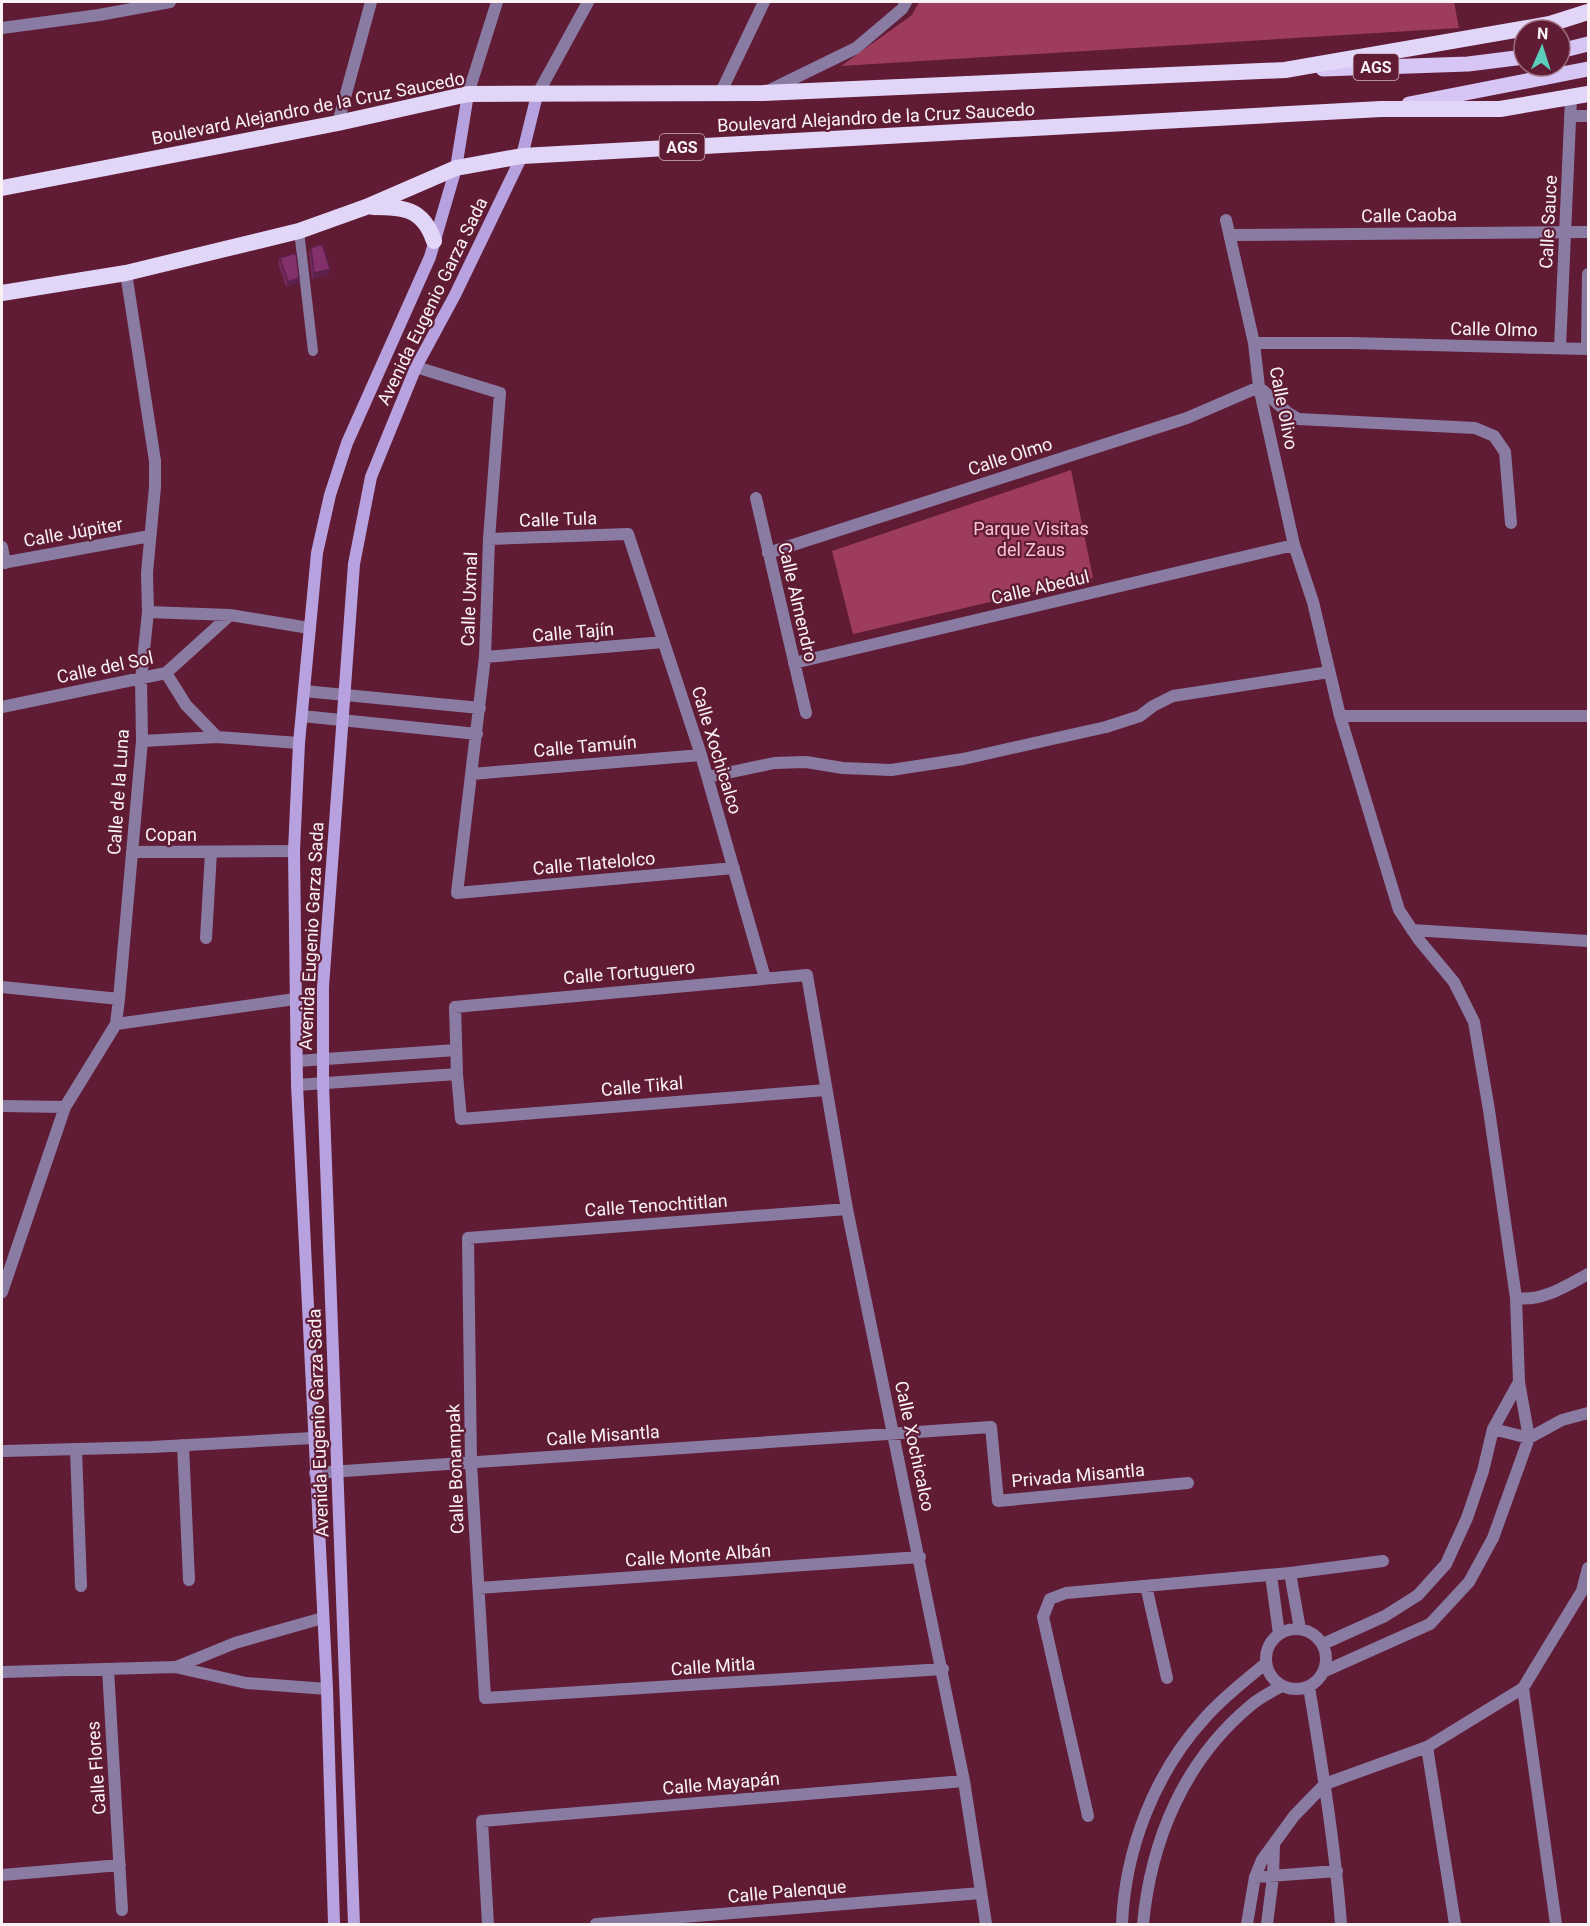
<svg xmlns="http://www.w3.org/2000/svg" width="1590" height="1926" viewBox="0 0 1590 1926" font-family="Roboto,sans-serif">
<rect width="100%" height="100%" fill="#601b35"/>
<path fill="#9e3c5e" d="M919,2H1454L1459,28L841,66L912,15Z
M1071,470L1093,578L853,634L832,551Z"/>
<g fill="none" stroke-linecap="round" stroke-linejoin="round">
<path stroke="#8a7ba3" stroke-width="10" d="M299,231L313,351"/>
<path stroke="#8a7ba3" stroke-width="12" d="M2,28L99,15L170,2
M768,91L856,48L902,9L906,2
M468,94L497,2
M720,94L764,2
M537,95L588,2
M1571,116H1588
M338,123L371,2
M1226,220L1254,343L1259,387L1294,545L1313,602L1340,716L1399,910L1419,940L1454,982L1474,1022L1489,1110L1516,1298L1519,1382L1529,1438L1493,1538L1469,1582L1430,1624L1325,1671
M1230,235L1588,232
M1254,343H1351L1588,349
M1560,348L1571,98
M1587,348L1588,274
M416,367L500,393L489,539L485,657L457,893L734,868
M756,498L806,713
M489,539L628,534L701,755L765,978
M2,547L5,563
M768,553L1187,418L1259,387L1288,413L1298,419L1475,428L1494,436L1505,452L1511,523
M2,563L150,536
M148,612L230,615L309,628
M485,657L664,642
M794,663L1294,545
M166,673L186,705L217,737
M304,691L480,708
M2,707L166,673L230,615
M302,716L477,734
M1340,716H1588
M142,741L217,737L299,743
M472,774L701,755
M708,777L774,763L806,762L843,768L891,770L963,759L1106,727L1140,716L1153,706L1173,696L1329,672
M132,852L294,851
M1412,930L1588,941
M206,938L211,852
M2,987L119,999
M116,1024L295,999
M297,1061L456,1050
M297,1085L457,1074
M826,1090L461,1119L457,1074L455,1007L807,975L847,1209L964,1781L986,1924
M2,1106L65,1107
M847,1209L468,1238L471,1463L485,1698L943,1669
M2,1292L65,1107L116,1024L119,999L142,741L141,679L148,612L147,573L155,487V461L126,273
M1516,1298C1542,1302 1566,1286 1588,1274
M1493,1429L1529,1438L1562,1420L1588,1413
M183,1445L189,1580
M76,1449L81,1586
M4,1451L152,1447L313,1438
M315,1473L991,1427L998,1501L1188,1483
M1290,1573L1300,1629
M1271,1575L1279,1634
M1146,1586L1167,1678
M479,1588L920,1557
M1266 1659a30 30 0 1 1 60 0a30 30 0 1 1-60 0Z
M1323,1644L1385,1616L1418,1595L1446,1564L1467,1518L1483,1471L1493,1429L1519,1382
M176,1667L235,1643L323,1618
M108,1669L122,1910
M2,1672L175,1667L246,1683L327,1689
M1309,1687C1322,1766 1335,1845 1341,1924
M1523,1688L1556,1924
M1427,1747L1455,1924
M1088,1816L1043,1617L1050,1599L1066,1593L1290,1573L1383,1561
M2,1875L120,1865
M1255,1877L1337,1871
M488,1924L482,1821L964,1781
M596,1924L981,1893
M1122,1924C1125,1850 1154,1774 1204,1719C1222,1698 1245,1681 1266,1663
M1143,1924C1151,1840 1184,1761 1250,1706C1259,1698 1271,1692 1282,1686
M1247,1924L1255,1877L1262,1860L1294,1816L1325,1784L1427,1747L1523,1688L1582,1591L1588,1568
M1267,1924L1273,1877L1274,1844"/>
<path stroke="#b8a1df" stroke-width="12" d="M334,1924L327,1689L297,1085L294,851L299,743L317,553L330,495L347,443L430,257L456,168L468,94
M354,1924L323,1083V987L354,564L371,477L416,367L455,295L522,156L537,95"/>
<path stroke="#d6c5f5" stroke-width="15" d="M1560,51L1588,44
M1323,69L1468,64L1524,57
M1409,104L1588,69"/>
<path stroke="#e2d6f8" stroke-width="16" d="M2,188L338,123L468,94L763,93L1285,70L1550,24L1588,12
M373,207C403,207 423,208 434,241
M2,293L126,273L299,231L366,207L456,168L522,156L1381,109H1500L1588,94"/>
</g>
<path fill="#72295c" d="M311,248L328,274L312,279L309,253Z
M280,258L299,278L298,283L286,287L278,263Z"/>
<path fill="#5c224b" d="M330,269L328,274L312,279L314,273Z
M299,278L298,283L286,287L288,282Z"/>
<path fill="#84306b" stroke="#5c224b" stroke-width="1.5" d="M322,244L330,269L314,273L311,248Z
M296,253L299,278L288,282L280,258Z"/>
<g text-anchor="middle" dominant-baseline="central" stroke-width="4.5" stroke-linejoin="round" paint-order="stroke">
<g fill="#601b35" stroke="#ccb2bb" stroke-width="1.5">
<rect x="1353.5" y="54" width="45" height="26" rx="4.5"/>
<rect x="659.5" y="134" width="45" height="26" rx="4.5"/>
</g>
<g font-size="16" font-weight="bold" fill="#fbf2f4">
<text x="1376" y="67">AGS</text>
<text x="682" y="147">AGS</text>
</g>
<g font-size="18" fill="#fbf2f4" stroke="#601b35">
<text transform="translate(308 108) rotate(-11)">Boulevard Alejandro de la Cruz Saucedo</text>
<text transform="translate(876 117) rotate(-3)">Boulevard Alejandro de la Cruz Saucedo</text>
<text transform="translate(1409 215) rotate(-1)">Calle Caoba</text>
<text transform="translate(1548 222) rotate(-87)">Calle Sauce</text>
<text transform="translate(432 301) rotate(-64)">Avenida Eugenio Garza Sada</text>
<text transform="translate(1494 329) rotate(1)">Calle Olmo</text>
<text transform="translate(1284 408) rotate(79)">Calle Olivo</text>
<text transform="translate(1010 456) rotate(-18)">Calle Olmo</text>
<text transform="translate(558 519) rotate(-2)">Calle Tula</text>
<text transform="translate(73 532) rotate(-10)">Calle Júpiter</text>
<text transform="translate(1040 587) rotate(-13)">Calle Abedul</text>
<text transform="translate(469 599) rotate(-88)">Calle Uxmal</text>
<text transform="translate(798 602) rotate(77)">Calle Almendro</text>
<text transform="translate(573 632) rotate(-5)">Calle Tajín</text>
<text transform="translate(105 667) rotate(-12)">Calle del Sol</text>
<text transform="translate(585 746) rotate(-5)">Calle Tamuín</text>
<text transform="translate(717 750) rotate(73)">Calle Xochicalco</text>
<text transform="translate(118 792) rotate(-86)">Calle de la Luna</text>
<text x="171" y="834">Copan</text>
<text transform="translate(594 863) rotate(-5)">Calle Tlatelolco</text>
<text transform="translate(311 936) rotate(-87)">Avenida Eugenio Garza Sada</text>
<text transform="translate(629 972) rotate(-5)">Calle Tortuguero</text>
<text transform="translate(642 1086) rotate(-5)">Calle Tikal</text>
<text transform="translate(656 1205) rotate(-4)">Calle Tenochtitlan</text>
<text transform="translate(318 1423) rotate(-92)">Avenida Eugenio Garza Sada</text>
<text transform="translate(603 1435) rotate(-4)">Calle Misantla</text>
<text transform="translate(915 1446) rotate(78)">Calle Xochicalco</text>
<text transform="translate(455 1469) rotate(-92)">Calle Bonampak</text>
<text transform="translate(1078 1475) rotate(-5)">Privada Misantla</text>
<text transform="translate(698 1555) rotate(-4)">Calle Monte Albán</text>
<text transform="translate(713 1666) rotate(-4)">Calle Mitla</text>
<text transform="translate(96 1768) rotate(-94)">Calle Flores</text>
<text transform="translate(721 1783) rotate(-5)">Calle Mayapán</text>
<text transform="translate(787 1891) rotate(-5)">Calle Palenque</text>
</g>
<g font-size="18" fill="#fcc4d3" stroke="#601b35">
<text x="1031" y="528">Parque Visitas<tspan x="1031" dy="21">del Zaus</tspan></text>
</g>
</g>
<rect width="1590" height="1926" fill="none" stroke="#fbf2f4" stroke-width="6"/>
<g transform="translate(1542 48) rotate(3)"><circle r="28" fill="#601b35" stroke="#9e7181" stroke-width="1.5"/>
<path d="M0-4.5L10 22L0 15L-10 22Z" fill="#5bcebb"/>
<text y="-9" font-size="16" font-weight="bold" text-anchor="middle" fill="#fbf2f4">N</text>
</g>
</svg>
